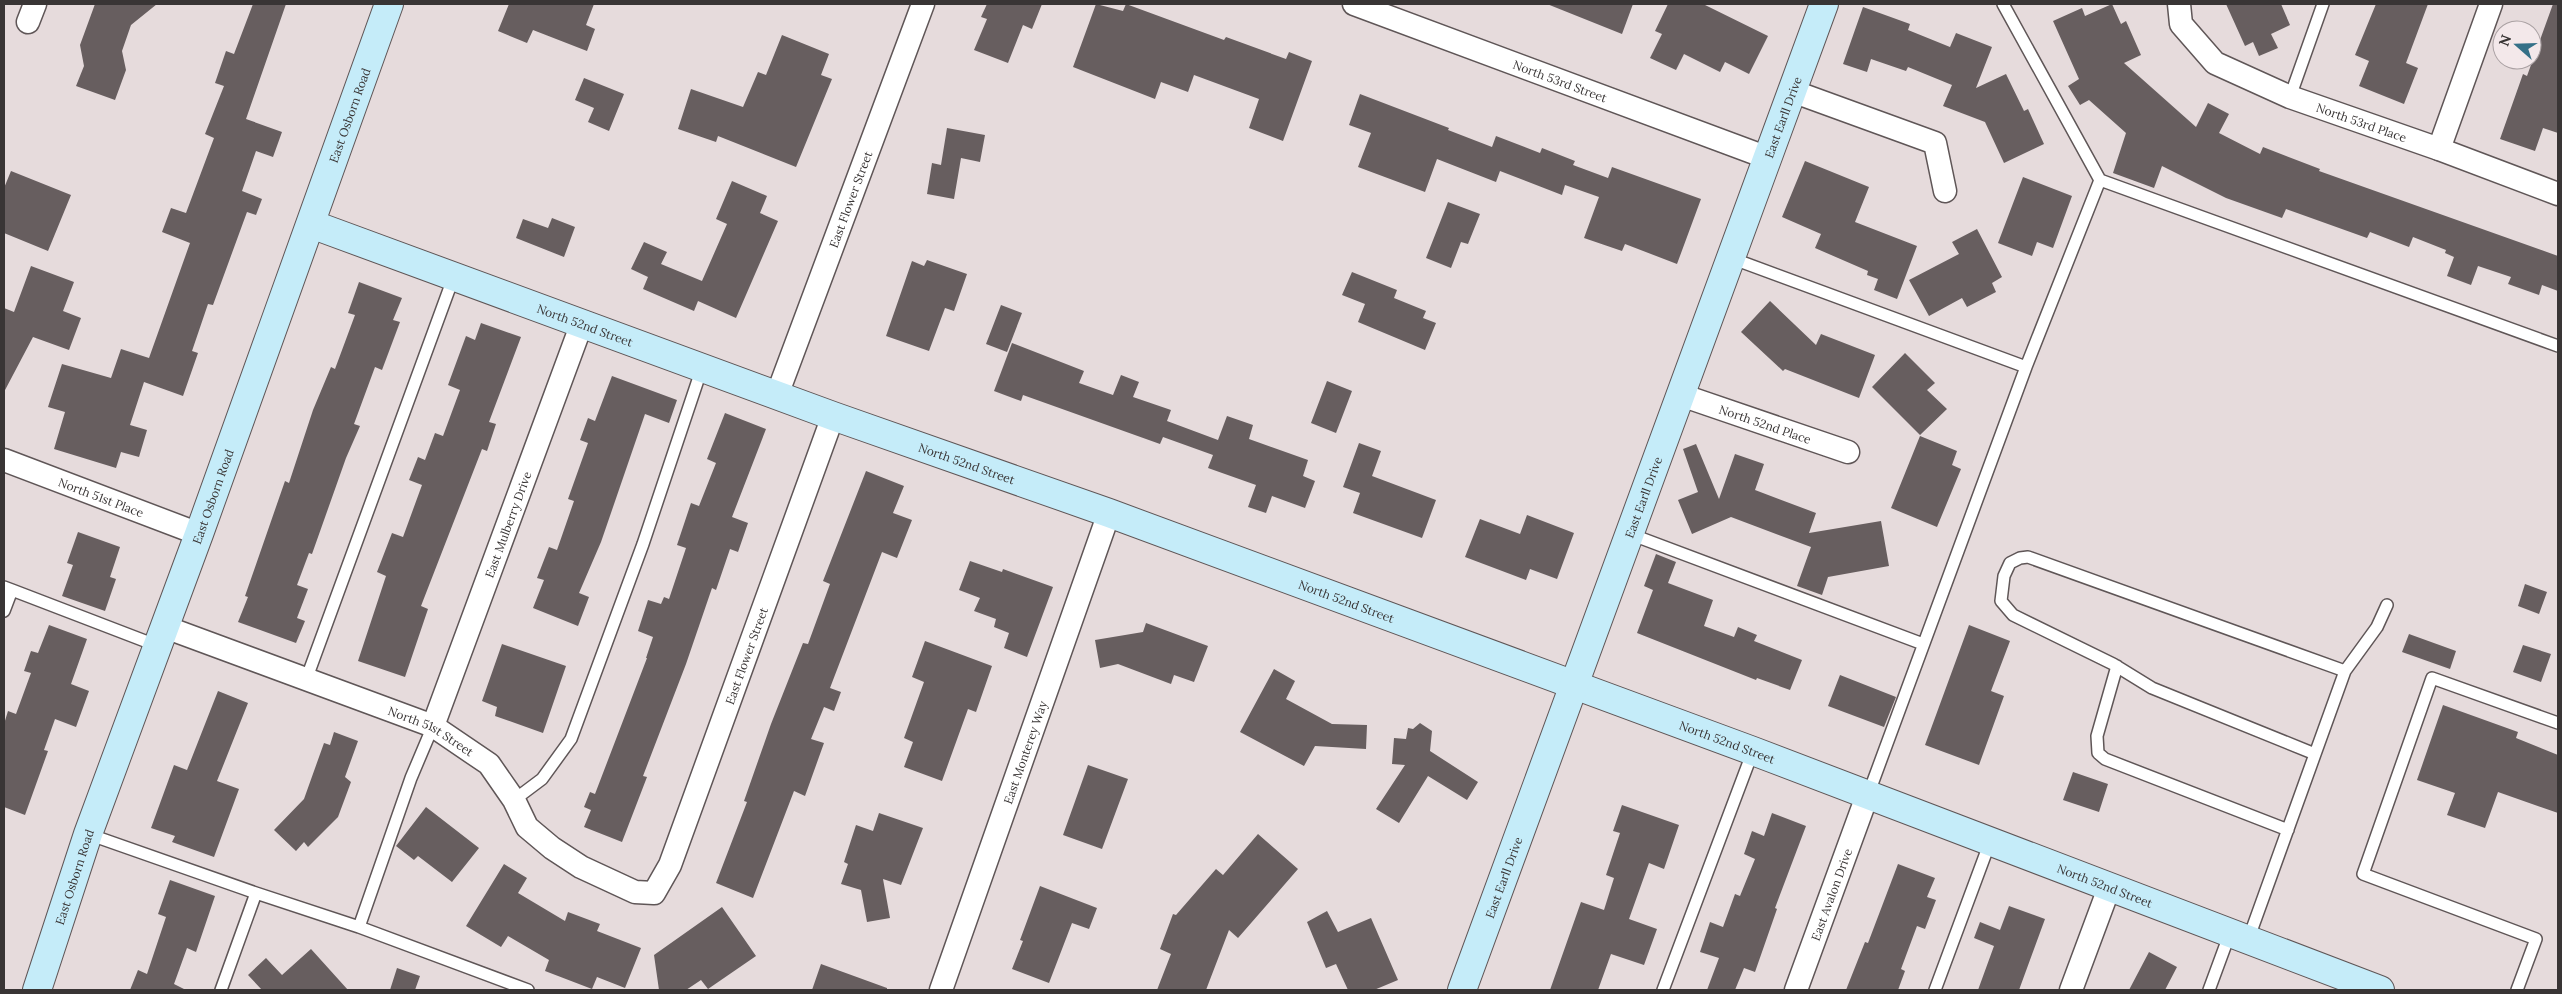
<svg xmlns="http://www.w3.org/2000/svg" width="2562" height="994" viewBox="0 0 2562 994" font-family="Lora,serif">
<rect width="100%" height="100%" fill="#e6dbdc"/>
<path fill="#675e5f" d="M95,4H157L131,25L122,51L126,70L115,100L76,86L84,66L80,45Z
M253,4H286L246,119L282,132L273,157L256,151L242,191L262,199L256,215L247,212L213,305L208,304L192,351L198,353L183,396L144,382L130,425L147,430L139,457L121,452L116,468L54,449L65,412L48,407L62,364L111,378L121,349L149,358L190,243L162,232L171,208L186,213L214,138L205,134L224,86L215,83L226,51L234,54Z
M509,4H594L586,25L595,29L587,51L533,30L527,43L498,31Z
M987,4H1042L1032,29L1023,25L1008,63L974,50L987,19L981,17Z
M1096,4L1123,11L1126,4L1224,40L1226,37L1286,59L1289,52L1312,61L1283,141L1249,128L1259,99L1194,75L1188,92L1161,82L1155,99L1073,67Z
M1547,4H1633L1622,34Z
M1668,4H1703L1768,36L1749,74L1725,62L1720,72L1684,54L1676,70L1650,58L1662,34L1655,31Z
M2112,4L2121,24L2126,21L2141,55L2124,63L2196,127L2208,103L2229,114L2219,133L2260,154L2263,147L2320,169L2319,171L2558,256V291L2542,285L2539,295L2508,284L2511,277L2478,266L2471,285L2447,276L2454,257L2445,253L2446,250L2413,237L2409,247L2370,232L2367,238L2286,209L2282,218L2226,198L2162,166L2154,188L2113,173L2126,133L2089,100L2080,105L2068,86L2079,79L2053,21L2082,8L2085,16Z
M2226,4H2281L2290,25L2271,34L2278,48L2259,56L2253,42L2245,46Z
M2376,4H2428L2406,63L2418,68L2404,104L2359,86L2369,61L2355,55Z
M2553,4H2558V133L2543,128L2535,151L2500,139L2523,74L2527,76Z
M1863,7L1910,24L1908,30L1950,47L1956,33L1992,47L1976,88L2006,74L2024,111L2028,109L2044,144L2004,163L1985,122L1943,106L1952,85L1908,67L1906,71L1871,59L1867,72L1843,64Z
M782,35L829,54L821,75L832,79L796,167L718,136L716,142L678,129L691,89L743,107L758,72L766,75Z
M584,78L624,94L609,131L588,122L594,108L575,100Z
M1360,94L1449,128L1448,130L1492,147L1496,136L1540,153L1542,148L1575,161L1573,165L1608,178L1612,167L1701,199L1677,264L1625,244L1622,251L1584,238L1599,197L1565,185L1562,195L1500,171L1496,182L1437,159L1425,192L1358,167L1371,133L1349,125Z
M947,128L985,135L980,162L961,158L954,199L927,194L932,163L941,165Z
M1805,161L1869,187L1855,222L1917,246L1897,299L1874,290L1878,279L1867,275L1868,271L1815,248L1821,234L1782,217Z
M11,171L71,195L48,251L4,233V188Z
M2023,177L2072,196L2053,248L2037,242L2032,256L1998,243Z
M732,181L767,196L760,213L778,221L736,318L698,301L694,311L643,289L648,277L631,269L644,242L667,252L661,264L702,281L727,224L716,219Z
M1448,202L1480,214L1468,244L1461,242L1451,268L1426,258Z
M552,218L575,227L564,257L516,238L523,219L548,228Z
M1977,229L2002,277L1992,283L1996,292L1967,307L1962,298L1929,316L1909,280L1959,254L1952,242Z
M927,260L967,274L954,311L945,308L929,351L886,336L912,261L924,266Z
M31,266L74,282L63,311L81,318L69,350L33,337L4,392V308L14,312Z
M1352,272L1397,290L1394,298L1426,311L1423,318L1436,323L1425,350L1358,322L1365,304L1342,295Z
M359,282L402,298L393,320L400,322L382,370L375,367L354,424L360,426L346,458L312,554L309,553L297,585L308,589L297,618L305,621L296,643L238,622L248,597L245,596L285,481L289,483L313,410L331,367L335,369L355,315L348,313Z
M1770,301L1816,345L1821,334L1875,355L1859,398L1785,369L1783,371L1741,332Z
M1001,305L1022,313L1007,352L986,344Z
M481,323L521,337L489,422L496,424L487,451L482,449L421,606L428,609L405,677L358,661L386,576L377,572L392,533L403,537L422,485L409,480L418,457L425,460L435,433L443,436L460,390L448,385L466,336L475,340Z
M1012,343L1084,371L1079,383L1113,395L1121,375L1139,382L1133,397L1171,410L1167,421L1218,440L1227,416L1253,425L1249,439L1308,460L1303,476L1315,481L1305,508L1272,496L1266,513L1248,507L1256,485L1208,468L1213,455L1163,437L1160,444L1023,395L1021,401L994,391Z
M1905,353L1935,383L1927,390L1947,409L1920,435L1872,387Z
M612,376L677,400L669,423L645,414L601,542L579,593L589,597L578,626L533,608L544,580L537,578L549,547L557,550L574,501L568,499L588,443L580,440L588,418L595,421Z
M1327,381L1352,391L1336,433L1311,423Z
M725,413L766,429L732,517L748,523L738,552L730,549L716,590L712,588L686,664L643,776L647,777L622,842L584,827L591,810L584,807L590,792L595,794L647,658H646L653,637L638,631L648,600L661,604L664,597L669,599L686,548L677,545L691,503L699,506L716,463L707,459Z
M1920,436L1957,451L1952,465L1961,469L1937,527L1891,508Z
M1359,443L1381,451L1372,476L1436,500L1422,538L1353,513L1360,493L1343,487Z
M1696,444L1719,499L1735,454L1764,464L1755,490L1816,513L1809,533L1881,521L1889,566L1828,577L1822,595L1797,586L1811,547L1731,517L1692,534L1678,500L1698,492L1683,449Z
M866,471L904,486L893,513L912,520L897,558L882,552L830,688L841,692L834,711L824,707L811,739L824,743L805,796L794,791L753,898L716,883L747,802L744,801L771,724L803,643L808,644L830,584L823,581Z
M1527,515L1574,533L1557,579L1530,569L1526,580L1465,557L1480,519L1520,534Z
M78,532L120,547L110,577L116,579L105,611L62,596L73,565L67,563Z
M1656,554L1676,562L1668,583L1713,600L1704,626L1734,637L1738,627L1757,635L1754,641L1802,660L1790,690L1757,678L1756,680L1637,633L1653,590L1644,586Z
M970,561L1002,572L1003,569L1053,587L1027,657L1004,648L1009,633L994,627L996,619L974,611L980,598L959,590Z
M2525,584L2547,592L2539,614L2518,606Z
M1146,623L1208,646L1194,682L1174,675L1171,684L1118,664L1100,668L1095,640L1143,632Z
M49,625L87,639L71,684L89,691L76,727L55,719L44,750L48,751L25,815L4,807V724L8,711L16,714L31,673L24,671L31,651L38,653Z
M1969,625L2010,641L1991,691L2004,696L1979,765L1925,745Z
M2409,634L2456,651L2450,669L2402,652Z
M925,641L992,666L976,712L968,709L942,781L904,767L913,742L904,738L924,682L912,677Z
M502,644L566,666L543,733L495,716L497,707L482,701Z
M2523,645L2551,654L2541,682L2513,672Z
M1274,669L1295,681L1286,699L1332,724L1367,725L1366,749L1315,746L1304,766L1240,732Z
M1840,675L1896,697L1884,727L1828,706Z
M218,691L248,703L217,781L239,789L214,857L172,842L175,836L151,828L174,765L187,770Z
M2443,705L2518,732L2516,738L2558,755V813L2498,792L2485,828L2447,815L2455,793L2417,780Z
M1420,723L1432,731L1430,751L1478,782L1467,800L1428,776L1399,823L1376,809L1405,765L1392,764L1394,738L1406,739L1408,728L1413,729Z
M334,732L358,741L345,777L351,782L338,817L308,847L304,842L296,851L274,830L304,799L324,743L330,745Z
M1088,765L1128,779L1102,849L1063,835Z
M2073,772L2108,784L2099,812L2063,800Z
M1622,805L1679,825L1664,869L1649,863L1629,919L1657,929L1644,965L1611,954L1598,990H1550L1581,902L1604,910L1614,878L1606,875L1620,833L1613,831Z
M426,807L479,848L452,882L418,856L414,860L396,846Z
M879,813L923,828L901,885L883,879L890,918L867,922L861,890L841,884L848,864L844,862L856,825L873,831Z
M1772,813L1806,826L1775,908L1777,909L1755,972L1744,968L1735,990H1707L1719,958L1700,952L1710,922L1723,927L1735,894L1740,896L1755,859L1744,854L1752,831L1764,836Z
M1258,834L1298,869L1238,938L1229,930L1206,990H1157L1171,954L1160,949L1173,914L1176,915L1216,869L1223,875Z
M504,864L527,878L518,893L565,921L568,912L600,924L597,931L641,948L625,988L597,977L592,989L545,971L549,960L508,936L501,947L466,926Z
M1898,864L1935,878L1927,897L1936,900L1925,929L1917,926L1901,969L1905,971L1898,990H1846L1865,942L1868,943Z
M170,880L215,896L196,952L187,948L174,984L186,990H130L138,970L147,974L166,917L158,914Z
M1040,886L1097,908L1089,929L1072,923L1049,983L1012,969L1023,941L1020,940Z
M2009,906L2045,919L2019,990H1978L1994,946L1974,938L1980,922L2000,930Z
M722,907L756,956L708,989L701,980L686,990H659L654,955Z
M1327,911L1338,932L1371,918L1398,980L1374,990H1348L1336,964L1326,968L1307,922Z
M311,949L348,990H262L248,975L266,958L282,975Z
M2149,952L2177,967L2165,990H2129Z
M821,964L887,988V990H812Z
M397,968L420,976L415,990H390Z"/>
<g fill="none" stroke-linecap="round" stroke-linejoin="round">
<g stroke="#5f5657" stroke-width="14">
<path id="lane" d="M2290,97L2323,4
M2100,180L2558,346
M1731,258L2026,367
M1630,534L1923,644
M4,587L12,590L4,611
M12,590L158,646
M2117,666L2097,736L2098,753L2105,759L2288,830
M2345,671L2377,627L2387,605
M306,680L454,276
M1868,795L2026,367L2100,180L2003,4
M514,800L542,779L571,739L643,544L702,368
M88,834L256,893L359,927L528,990
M359,927L411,778L433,726
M2248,940L2345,671L2028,557L2020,558L2010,563L2004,576L2001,601L2013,615L2113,664L2152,688L2315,754
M221,990L256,893
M1663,990L1753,751
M1935,990L1990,842
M2209,990L2230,933
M2517,990L2536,939L2363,874L2432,678L2558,723"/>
</g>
<g stroke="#5f5657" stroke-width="25">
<g id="street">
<path id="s1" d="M1354,4L1768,158"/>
<path id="s2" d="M2179,4L2181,24L2215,63L2290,97L2439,149L2558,194"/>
<path d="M28,22L35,4"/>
<path d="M1792,91L1935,143L1945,191"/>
<path d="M2439,149L2491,4"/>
<path id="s3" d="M777,395L923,4"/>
<path id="s4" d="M1681,395L1848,452"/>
<path id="s5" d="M4,460L199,534"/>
<path id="s6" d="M165,627L433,726L489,764L514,800L527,827L552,848L581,867L635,892L654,893L670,865L833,416"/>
<path id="s7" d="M433,726L582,323"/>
<path id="s8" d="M941,990L1109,513"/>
<path id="s9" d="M1796,990L1867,796"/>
<path d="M2071,990L2109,888"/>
</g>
</g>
<g stroke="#5f5657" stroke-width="30">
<g id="secondary">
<path id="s10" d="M311,224L833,416L1109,513L1753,751L2380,990"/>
<path id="s11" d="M37,990L88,834L199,534L389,4"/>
<path id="s12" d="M1462,990L1824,4"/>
</g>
</g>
<use href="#lane" stroke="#fff" stroke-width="11"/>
<use href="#street" stroke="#fff" stroke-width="22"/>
<use href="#secondary" stroke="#c5ecf9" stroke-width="28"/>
</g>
<g text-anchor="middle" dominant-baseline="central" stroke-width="5" stroke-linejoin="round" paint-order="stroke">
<g font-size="12" fill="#393535" stroke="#f3e8ea">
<text stroke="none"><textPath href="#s1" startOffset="220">North 53rd Street</textPath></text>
<text stroke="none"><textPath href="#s11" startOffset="929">East Osborn Road</textPath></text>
<text stroke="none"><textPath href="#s12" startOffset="930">East Earll Drive</textPath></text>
<text stroke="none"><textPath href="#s2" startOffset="230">North 53rd Place</textPath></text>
<text stroke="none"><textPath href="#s3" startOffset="209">East Flower Street</textPath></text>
<text stroke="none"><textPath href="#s10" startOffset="292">North 52nd Street</textPath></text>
<text stroke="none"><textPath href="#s4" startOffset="89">North 52nd Place</textPath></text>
<text stroke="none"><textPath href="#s10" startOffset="698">North 52nd Street</textPath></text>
<text stroke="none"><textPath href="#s5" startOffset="104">North 51st Place</textPath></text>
<text stroke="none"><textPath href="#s11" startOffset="524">East Osborn Road</textPath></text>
<text stroke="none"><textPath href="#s12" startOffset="525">East Earll Drive</textPath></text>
<text stroke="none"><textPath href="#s7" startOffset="215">East Mulberry Drive</textPath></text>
<text stroke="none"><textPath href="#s10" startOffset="1102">North 52nd Street</textPath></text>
<text stroke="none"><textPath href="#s6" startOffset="828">East Flower Street</textPath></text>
<text stroke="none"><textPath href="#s6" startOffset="286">North 51st Street</textPath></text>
<text stroke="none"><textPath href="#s10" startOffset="1508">North 52nd Street</textPath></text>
<text stroke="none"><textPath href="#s8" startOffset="252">East Monterey Way</textPath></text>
<text stroke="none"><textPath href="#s11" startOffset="119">East Osborn Road</textPath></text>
<text stroke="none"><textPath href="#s12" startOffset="120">East Earll Drive</textPath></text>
<text stroke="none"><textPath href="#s10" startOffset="1912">North 52nd Street</textPath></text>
<text stroke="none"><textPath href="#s9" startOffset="102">East Avalon Drive</textPath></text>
</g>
</g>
<rect width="2562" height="994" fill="none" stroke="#393535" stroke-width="10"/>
<g transform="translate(2517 45) rotate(290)"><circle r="24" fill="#f3e8ea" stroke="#a9a0a2"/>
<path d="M0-4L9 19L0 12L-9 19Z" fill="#347088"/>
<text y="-8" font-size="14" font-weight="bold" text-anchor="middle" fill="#393535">N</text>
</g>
</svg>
